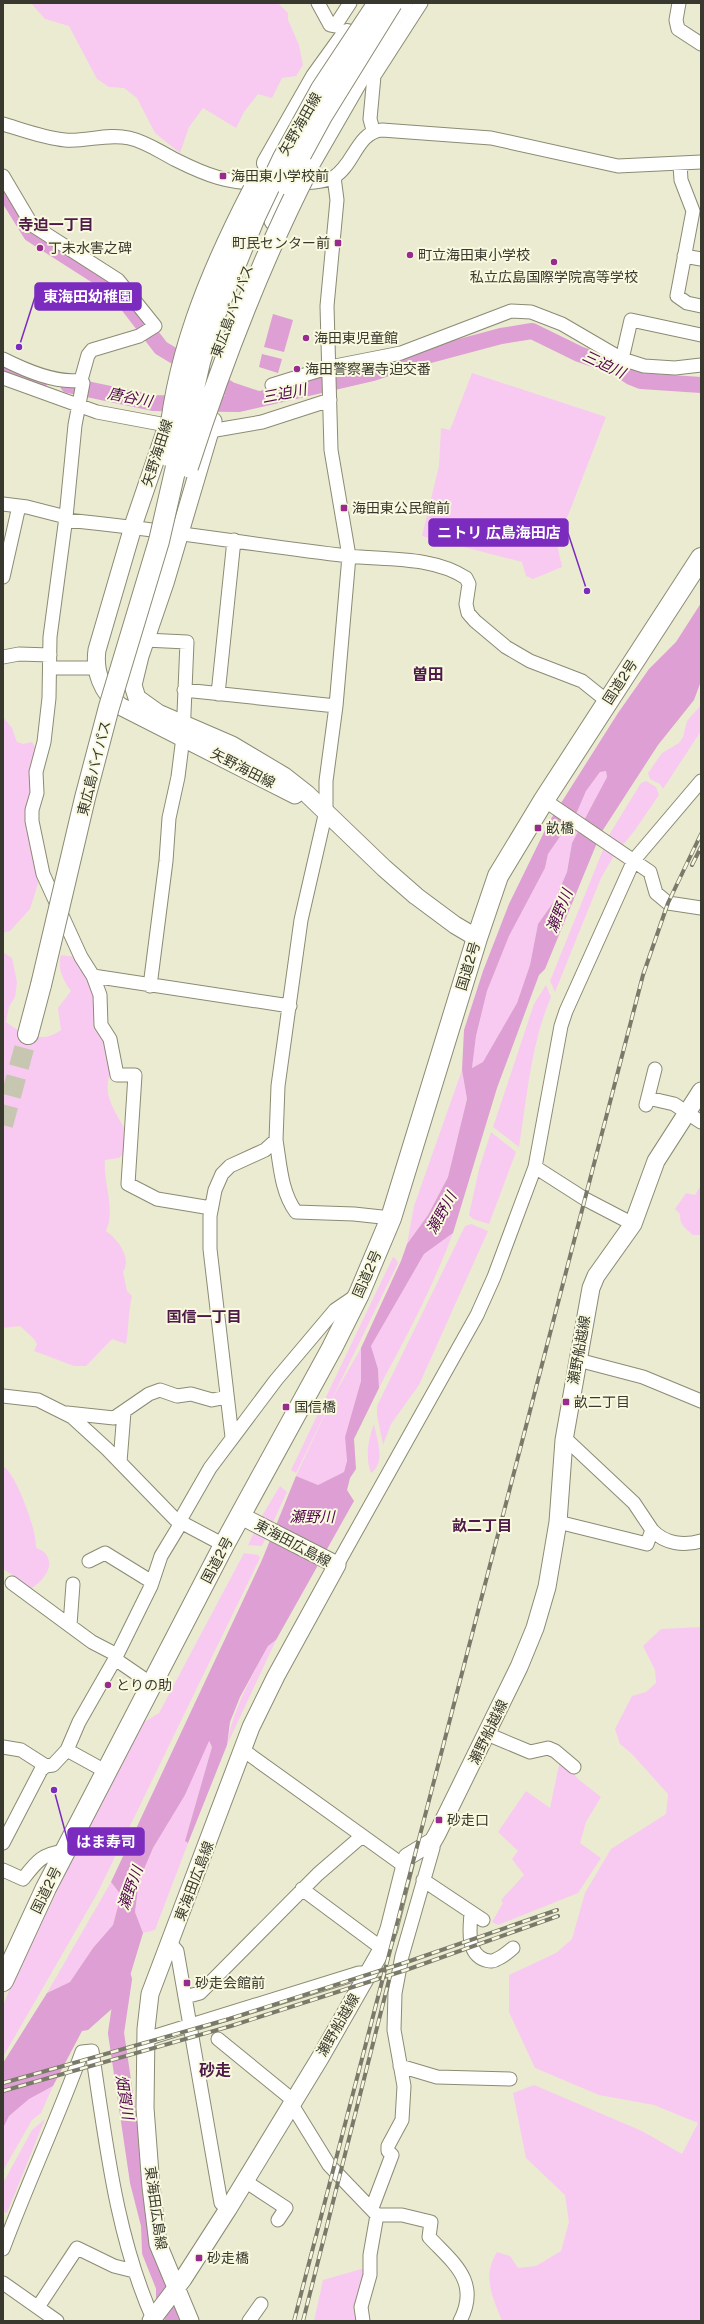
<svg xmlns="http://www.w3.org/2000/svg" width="704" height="2324" viewBox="0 0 704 2324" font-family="'Public Sans','Noto Sans JP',sans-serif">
<rect width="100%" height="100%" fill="#ebebd2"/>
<path fill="#f8caf1" d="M31,3H278L288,13V20L299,45L303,65L296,76L282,78L272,98L258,94L244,112L236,128L203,108L189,127L180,153L155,133L137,98L124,88L109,87L97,79L69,26L45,19Z
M472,373L606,417L557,544L562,567L533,579L526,576L522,562L422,536L439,466L441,428L450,430Z
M701,705V731L663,789L660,784L650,779L648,773L662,753L679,743L683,737L687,721Z
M3,717L12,728L17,742L23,744L32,742L36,749L33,788L25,808L26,821L40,877L30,909L10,931L3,933Z
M606,771L607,777L572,843L567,872L555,900L538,924L530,965L517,1003L483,1062L472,1068L476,1036L487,991L509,936L545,868L548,854L577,812L586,791L600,772Z
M646,781L656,787L659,795L635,830L612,859L601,878L555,992L550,981L609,835L641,783Z
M3,952L12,958L17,982L15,997L9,1007L6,1022C24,1035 42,1044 61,1030L58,1008L71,991C63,980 57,968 61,955L75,957L92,988L112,1068C100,1095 115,1110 127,1133L125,1152L119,1158L105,1160C103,1184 116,1208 106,1231C118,1240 132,1257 123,1272L127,1291L132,1296C128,1313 129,1327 126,1344L112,1339L86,1366H74L34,1351L37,1344L34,1339L20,1326L3,1328Z
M546,985L551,997C531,1043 527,1097 519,1147L493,1127L534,1004Z
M462,1070L467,1099L448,1177L428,1215L407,1244L414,1206Z
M491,1132L516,1152L489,1224L473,1219L469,1215L479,1169Z
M701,1185V1235H693C686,1229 679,1224 680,1214L675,1209L686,1193L695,1195Z
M471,1224L488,1231L419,1385L391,1424L383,1445L377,1415V1406L465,1226Z
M453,1233C433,1287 406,1337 379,1388L378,1369L371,1346L424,1254Z
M393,1257L396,1259L398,1263L296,1473L291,1470Z
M361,1348V1381L345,1437L347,1461L344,1472L318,1485L296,1476L333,1397Z
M374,1424C377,1439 386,1463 371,1473C365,1458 368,1439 374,1424Z
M3,1466C16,1473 37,1531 36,1547C38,1550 41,1549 44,1552C58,1566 41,1583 29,1590L20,1584L19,1579L3,1569Z
M280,1486L287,1492L262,1546L248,1545L263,1514Z
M244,1553L258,1555L260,1558L97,1894L3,2057V2006L10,1988L73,1858L144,1722L159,1713Z
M701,1627V2321H502C492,2296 482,2276 497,2252L510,2256L518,2268L536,2266L561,2251L569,2222L565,2195L526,2158L513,2093L534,2085L642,2131L682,2154L698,2123L654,2105L599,2095L535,2068L509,2012V1975L556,1953L572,1939L585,1893L611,1849L666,1814L668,1794L632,1754L620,1744L615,1729L632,1696L646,1692L656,1683L655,1670L643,1646L661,1629Z
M276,1640L227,1745C233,1708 251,1678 268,1646Z
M208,1741L212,1747L185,1841L188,1843L155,1930L143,1933L135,1912L139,1881L153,1848L185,1795Z
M560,1760L570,1768L578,1779L601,1797L586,1822L580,1843L601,1858L578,1893L498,1925L492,1922L503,1903L501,1900L524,1875L512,1859L518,1851L498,1832L526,1791L550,1808Z
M111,1882L121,1895L113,1925L93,1948L70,1982L47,1993Z
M53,2086L41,2113L32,2120L3,2171C3,2158 0,2140 3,2128C9,2107 36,2095 53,2086Z
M45,2119L7,2213L3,2211V2183L32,2130Z
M365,2268L360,2321H314L323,2280Z"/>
<path fill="#dd9fd4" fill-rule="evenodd" d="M273,314L293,320L284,352L264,347Z
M262,354L282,359L278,373L259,367Z
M701,603V681L694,700L658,745L601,833L545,969L539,975L497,1088L453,1233L424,1254L371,1346L378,1369L379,1388L354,1439L356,1469L350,1478L347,1490L354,1501L276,1640L268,1646L240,1697L230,1722L227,1745L188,1843L185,1841L212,1747L209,1741L185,1795L153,1848L139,1881L135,1912L143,1933L123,1999L88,2030L82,2031L53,2086L29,2099L9,2116L3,2128V2063L47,1993L70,1982L93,1948L113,1925L121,1895L111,1882L262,1560L296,1476L318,1485L344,1472L347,1461L345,1437L361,1381V1348L401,1261L407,1244L428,1215L448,1177L467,1099L462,1070L464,1030L483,971L509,904L549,822L618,713L649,669L676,642ZM606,771L607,777L572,843L567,872L555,900L538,924L530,965L517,1003L483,1062L472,1068L476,1036L487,991L509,936L545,868L548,854L577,812L586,791L600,772Z"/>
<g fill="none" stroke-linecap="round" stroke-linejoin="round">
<path stroke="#dd9fd4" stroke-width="16" d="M3,189L31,234L114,287L161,348L231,390L258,399
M3,367L41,380
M68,385L153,403L239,404L373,373L415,359L501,336L532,331L579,354L616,367L631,377L641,381L701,385
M124,1979L116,2033L138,2182L149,2225L150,2252L164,2287V2298L174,2321"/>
<path stroke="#c7c7b1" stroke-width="20" stroke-dasharray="20 10" stroke-linecap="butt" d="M3,1125L28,1034"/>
<g stroke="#8b8b74" stroke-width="15">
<path id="minor" d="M318,3L330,25L335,26L350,3
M679,3L676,20L678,29L701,44
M3,124C23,130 44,138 65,140C86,142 107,133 129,138C147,142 160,152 176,160C206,175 229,184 263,183
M373,130L370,119L374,76L421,3
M680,164L681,180L693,211L677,296L687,303L701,306
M3,176L32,225L118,280L155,326L139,336L92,350L88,355L81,380L83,383L75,425L66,517L50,637L49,698L44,742L36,772L37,793L32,810V821L43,874L81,957L93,976L290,1006
M297,183C307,183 324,182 334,177C354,165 357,132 382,130L491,138L618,166L701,162
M684,256L701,259
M3,359C25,370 56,384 81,380
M622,359L631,320L701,335
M3,378L97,412L177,427
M272,385L330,367L401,353L511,311L531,312L562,324L622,359L644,366L675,368L701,365
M202,430L210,431L262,422L330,400
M3,504L27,507L66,517
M66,520C160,529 254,545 348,556C386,560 433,556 466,578L469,584L466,604L468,613L475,621L506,647L530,661L582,681L607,701
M3,577L19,506
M145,640L187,642L183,737L178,777L169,818L166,861L150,986
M3,657L19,654L50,655
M50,668H95
M184,690L336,706
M218,694L234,540
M544,800L650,872L656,893L668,903L701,908
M93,976L100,995L101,1025L110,1039L117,1075H135L128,1184L157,1199L211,1208
M648,1098L674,1104L701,1122
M646,1105L655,1069
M276,1140C280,1164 281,1192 296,1212L354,1214L391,1218
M535,1167L585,1199L633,1224
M578,1360L643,1377L701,1401
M3,1396L38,1400L72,1417L107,1449L175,1519L224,1545
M67,1413L114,1418L149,1394L160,1390L177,1396L191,1394L212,1400L227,1397
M232,1437L210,1249V1216L215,1190L222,1174L230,1166L265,1150L276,1140L278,1086L301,920L326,811V781L336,706L349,556L331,450L327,306L337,200L334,177
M120,1462L124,1412
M179,1522L210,1468L276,1380L335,1310L357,1295
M558,1522L647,1544L652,1530L634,1503L569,1442L564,1440
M652,1530C665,1544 684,1546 701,1541
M89,1561L105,1553L152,1582
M337,1565L477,1315L494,1277L535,1167L561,1026L566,1011L634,860L701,781
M12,1583L92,1642L117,1655
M70,1625L73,1584
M115,1659L153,1685
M487,1734L530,1752L548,1748L555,1751L574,1767
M3,1747L21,1750L46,1766L53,1765L67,1750L79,1722L115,1659L151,1586L161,1556L181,1523
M67,1750L107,1772
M243,1750L403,1865
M3,1843L41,1770L46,1766
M3,1870L23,1879C37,1861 42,1854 65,1851
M423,1880L483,1920
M302,1889L376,1944L384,1946
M471,1913C470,1929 466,1953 485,1960C490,1961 493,1962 497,1959C503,1957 508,1952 513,1948
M170,1943L177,1951L221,2203L228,2209
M185,1997L200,1993L318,1874L362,1836
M146,2039L359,1973H368
M218,2039L294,2101
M400,2066L437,2077L510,2079
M292,2105L329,2165L377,2215L370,2255V2275L361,2307L363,2321
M245,2181L286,2208L278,2220
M372,2208L392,2155L388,2151V2146L402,2120L404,2086L394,2030L395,1993L402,1956L433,1848V1841
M377,2215H402L431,2222L429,2237C452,2262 481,2281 460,2321
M3,2249C28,2182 58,2118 82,2052L92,2051C106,2142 116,2237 154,2321
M3,2283L57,2321
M38,2307L77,2248L114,2266L134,2271
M249,2321L261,2304"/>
</g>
<g stroke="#8b8b74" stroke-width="19">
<path id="major" d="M388,27L404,3
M273,221L294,174
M213,421L165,583L140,656L133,685L137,698L158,713L232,745L284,776L307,794L384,868L416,896L455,925L477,938
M165,432L135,520L97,650C94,671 102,693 120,706L295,795
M151,2321L183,2279L228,2209L320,2058L381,1951L389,1929L407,1857L433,1841L437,1834L519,1667L535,1628L547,1587L558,1522L564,1440L591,1288L596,1276L633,1224L656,1161L701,1091
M190,2321L158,2244L151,2187L145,2108L146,2029L150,1994L251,1727L276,1676L337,1565L241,1516"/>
</g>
<g stroke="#8b8b74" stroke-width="22">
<path id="highway" d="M267,163L316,77L347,34
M310,163L389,26
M28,1034L41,985
M3,1981L46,1888L224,1545L332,1348L359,1294L391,1218L477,938L498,876L544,800L701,558"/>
</g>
<use href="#minor" stroke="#fff" stroke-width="13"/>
<use href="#major" stroke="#fff" stroke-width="17"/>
<use href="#highway" stroke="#fff" stroke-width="20"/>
<g stroke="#7a7a6b" stroke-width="4">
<path id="rail" d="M692,865L701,847
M3,2083L229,2019L404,1963L557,1910
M3,2091L231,2026L406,1970L558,1916
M294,2321L643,975L668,903L701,834
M303,2321L390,1976"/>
</g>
<use href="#rail" stroke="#f8f9df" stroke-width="2.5" stroke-dasharray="8" stroke-linecap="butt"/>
<g stroke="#8b8b74" stroke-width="22" stroke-linecap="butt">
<path id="highway-bridge" d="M285,184L322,116L392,3
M168,456C173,362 210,273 253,190
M188,467C221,365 259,265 308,169
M41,985L85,798L109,707L159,541L200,362L211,325L255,217L283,158L321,89L378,3"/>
</g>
<use href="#highway-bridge" stroke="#fff" stroke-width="20"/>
</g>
<g fill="#982c8e" stroke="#f8f9df" stroke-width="1.5">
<rect x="219" y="172" width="8" height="8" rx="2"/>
<rect x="334" y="239" width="8" height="8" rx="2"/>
<circle cx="40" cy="248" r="4"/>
<circle cx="410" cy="255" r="4"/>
<circle cx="554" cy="262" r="4"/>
<circle cx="306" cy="338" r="4"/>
<circle cx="297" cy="369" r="4"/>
<rect x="340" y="504" width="8" height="8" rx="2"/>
<rect x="534" y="824" width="8" height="8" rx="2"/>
<rect x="562" y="1398" width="8" height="8" rx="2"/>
<rect x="282" y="1403" width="8" height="8" rx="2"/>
<circle cx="108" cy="1685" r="4"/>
<rect x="435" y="1816" width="8" height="8" rx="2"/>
<rect x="183" y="1979" width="8" height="8" rx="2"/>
<rect x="195" y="2254" width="8" height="8" rx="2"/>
</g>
<g text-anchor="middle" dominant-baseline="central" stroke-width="4" stroke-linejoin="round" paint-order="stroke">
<g font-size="14" fill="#38382f" stroke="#f8f9df">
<text transform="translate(300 124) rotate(-60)">矢野海田線</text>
<text transform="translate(232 311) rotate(-70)">東広島バイパス</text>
<text transform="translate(157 453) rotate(-72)">矢野海田線</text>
<text transform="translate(620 682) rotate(-57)">国道2号</text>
<text transform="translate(94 768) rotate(-76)">東広島バイパス</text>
<text transform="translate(243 768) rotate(27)">矢野海田線</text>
<text transform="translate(468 966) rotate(-73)">国道2号</text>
<text transform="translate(367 1274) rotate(-66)">国道2号</text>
<text transform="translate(579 1350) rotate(-80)">瀬野船越線</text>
<text transform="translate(293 1543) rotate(28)">東海田広島線</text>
<text transform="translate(217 1560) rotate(-62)">国道2号</text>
<text transform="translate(488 1732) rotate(-64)">瀬野船越線</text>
<text transform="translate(194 1881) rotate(-69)">東海田広島線</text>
<text transform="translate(46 1890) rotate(-64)">国道2号</text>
<text transform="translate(338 2025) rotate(-60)">瀬野船越線</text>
<text transform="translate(156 2208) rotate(82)">東海田広島線</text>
</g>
<g font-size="14" fill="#38382f" stroke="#f8f9df" text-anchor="start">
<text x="231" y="176">海田東小学校前</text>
<text x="330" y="243" text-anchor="end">町民センター前</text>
<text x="48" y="248">丁未水害之碑</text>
<text x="418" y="255">町立海田東小学校</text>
<text x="554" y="277" text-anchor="middle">私立広島国際学院高等学校</text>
<text x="314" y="338">海田東児童館</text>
<text x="305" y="369">海田警察署寺迫交番</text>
<text x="352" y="508">海田東公民館前</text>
<text x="546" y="828">畝橋</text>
<text x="574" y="1402">畝二丁目</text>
<text x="294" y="1407">国信橋</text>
<text x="116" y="1685">とりの助</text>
<text x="447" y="1820">砂走口</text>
<text x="195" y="1983">砂走会館前</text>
<text x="207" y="2258">砂走橋</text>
</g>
<g font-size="15" font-weight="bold" fill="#4d1a48" stroke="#f8f9df">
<text x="56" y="224">寺迫一丁目</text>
<text x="204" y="1316">国信一丁目</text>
<text x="482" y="1525">畝二丁目</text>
</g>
<g font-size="15" font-style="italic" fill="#52064d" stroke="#f8f9df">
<text transform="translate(604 364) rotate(25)">三迫川</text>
<text transform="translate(284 393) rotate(-11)">三迫川</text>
<text transform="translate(130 397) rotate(11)">唐谷川</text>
<text transform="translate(559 911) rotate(-68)">瀬野川</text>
<text transform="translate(441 1213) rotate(-61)">瀬野川</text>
<text x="312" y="1516">瀬野川</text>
<text transform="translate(130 1888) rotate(-70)">瀬野川</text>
<text transform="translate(125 2097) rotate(81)">畑賀川</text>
</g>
<g font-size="16" font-weight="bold" fill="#4d1a48" stroke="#f8f9df">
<text x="428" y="674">曽田</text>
<text x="215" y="2070">砂走</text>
</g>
</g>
<path fill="none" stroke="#7b2cbf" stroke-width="1.5" d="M19 347L35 297M587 591L568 533M54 1790L68 1842"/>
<g fill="#7b2cbf" stroke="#f8f9df" stroke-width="1.5">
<circle cx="19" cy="347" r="4"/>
<circle cx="587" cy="591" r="4"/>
<circle cx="54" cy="1790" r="4"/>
</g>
<g fill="#7b2cbf" stroke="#7b2cbf" stroke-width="1.5">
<rect x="35" y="283" width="106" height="27" rx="4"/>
<rect x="429" y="519" width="139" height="27" rx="4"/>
<rect x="68" y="1828" width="76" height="27" rx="4"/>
</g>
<g font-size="15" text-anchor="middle" font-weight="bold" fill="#fff">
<text x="88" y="302">東海田幼稚園</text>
<text x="499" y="538">ニトリ 広島海田店</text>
<text x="106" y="1847">はま寿司</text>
</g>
<rect width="704" height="2324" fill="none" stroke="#38382f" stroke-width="8"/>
</svg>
